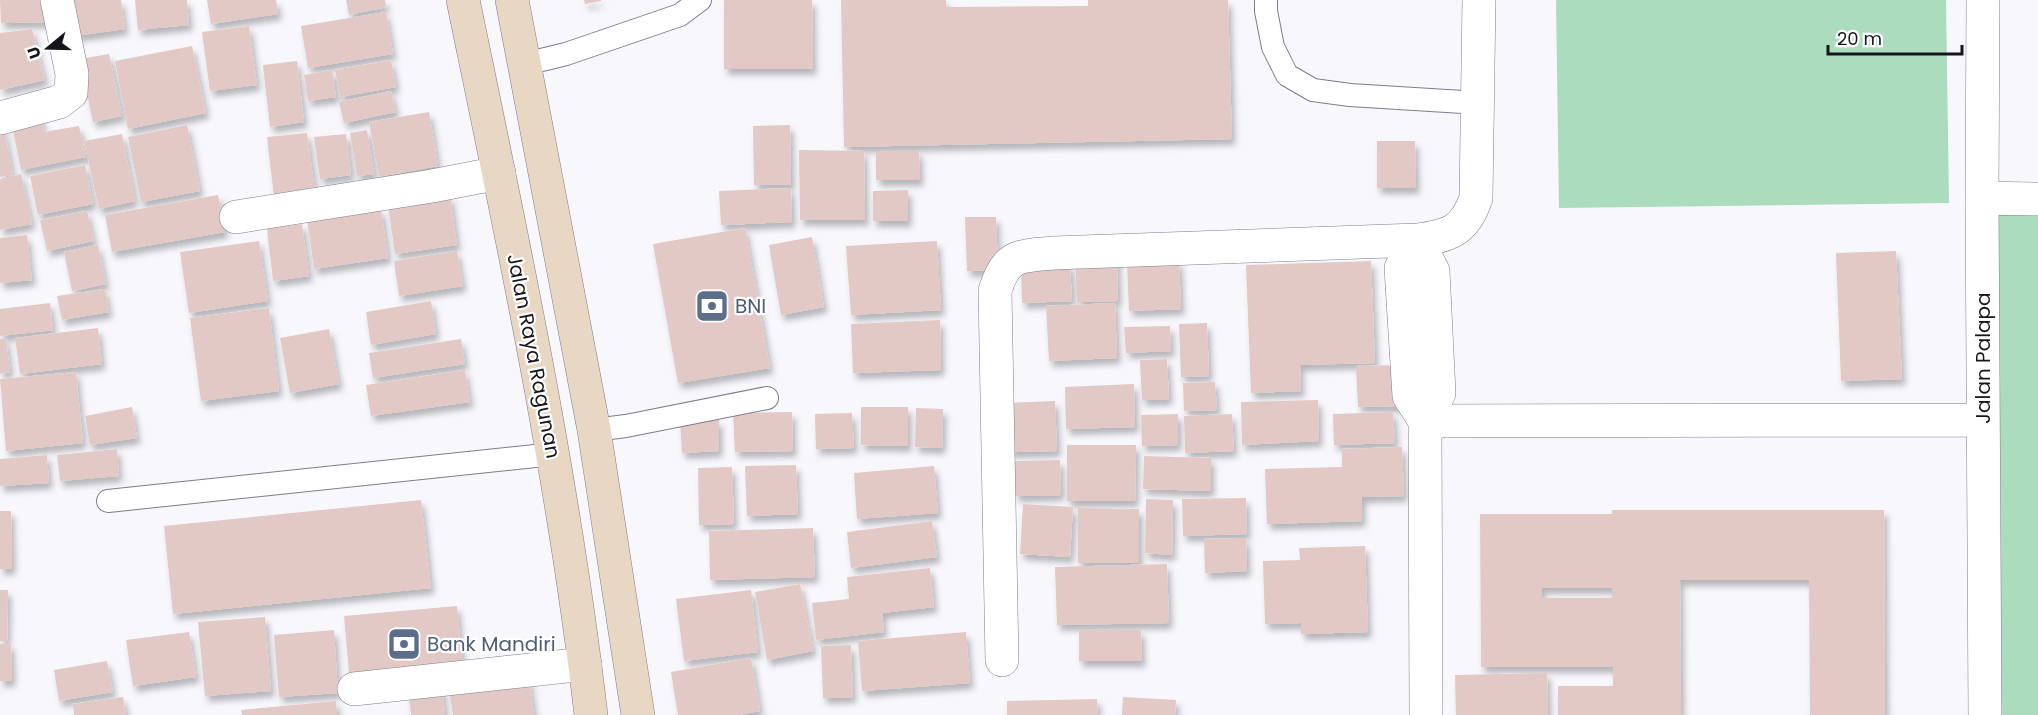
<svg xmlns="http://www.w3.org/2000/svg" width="2038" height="715" viewBox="0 0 2038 715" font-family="Poppins,sans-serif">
<defs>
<filter id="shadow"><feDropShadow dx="3.5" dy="6" stdDeviation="3" flood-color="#0004"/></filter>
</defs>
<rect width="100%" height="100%" fill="#f8f7fc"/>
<path fill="#acdcbe" d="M1556,0H1946L1949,203L1559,208Z
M1998,209H2038V715H1998Z"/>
<path fill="#e2c9c5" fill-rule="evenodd" filter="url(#shadow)" d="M0,0H48L49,22L1,23Z
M69,0H121L125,29L75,36Z
M135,0H187L189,25L138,30Z
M207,0H276L278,14L211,24Z
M346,0H385L386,7L349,15Z
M584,0H601V1L585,4Z
M724,0H812L813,69H724Z
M841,0H946V7L1088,6V0H1228L1232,139L844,147Z
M386,12L393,54L308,68L301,26Z
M249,26L257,85L210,91L202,32Z
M32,29L45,80L0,90V33Z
M192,46L206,113L128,129L115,61Z
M109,54L122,116L93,122L80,59Z
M391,60L396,87L340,97L335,70Z
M297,61L304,122L270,127L263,65Z
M332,70L336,97L308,101L304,75Z
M391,91L396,112L344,123L339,102Z
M429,112L438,166L379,177L369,122Z
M40,114L44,132L79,126L86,157L21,170L11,120Z
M3,123L13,175L0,177V124Z
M187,125L200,191L141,202L128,137Z
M790,125L791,185H754L753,126Z
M367,130L374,174L357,176L350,133Z
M307,133L315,192L274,196L267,137Z
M122,134L135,201L99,209L84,141Z
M346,134L351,175L320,179L314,137Z
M1377,141H1415L1416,188H1377Z
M799,150L864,151L865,220H800Z
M876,151H919L920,180H876Z
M85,165L93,204L38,215L30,176Z
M21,174L32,224L0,230V179Z
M791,188L792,222L721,225L719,191Z
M908,190V221H873V191Z
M218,195L225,232L112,252L105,215Z
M450,195L457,245L395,254L388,206Z
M381,209L388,258L314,269L307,219Z
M87,211L94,241L47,251L40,220Z
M965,217H996L998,270L967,271Z
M302,224L309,276L273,281L267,229Z
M745,228L770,368L678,383L653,244Z
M27,235L32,280L0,283V238Z
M812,237L824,307L781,315L769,245Z
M259,241L268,301L189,313L180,252Z
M937,241L941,310L851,315L846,246Z
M98,245L106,284L72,291L64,252Z
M457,251L463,286L399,296L394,261Z
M1896,251L1902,379L1841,381L1836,253Z
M1117,255L1118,301L1077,302L1075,257Z
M1179,261L1181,309L1129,311L1127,263Z
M1371,261L1375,363L1300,365L1301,391L1251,393L1246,265Z
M1070,264L1072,301L1022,303L1021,266Z
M105,289L109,312L62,320L57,296Z
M431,301L436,334L371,345L366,312Z
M50,303L53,330L0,336V309Z
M1115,303L1117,358L1049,361L1046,306Z
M269,308L279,391L201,401L190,318Z
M940,320L941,370L853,373L851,324Z
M1207,323L1209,376L1181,377L1179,324Z
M1170,326L1171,351L1126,353L1124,327Z
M98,328L102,364L20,374L15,338Z
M329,329L339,384L290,393L280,338Z
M0,339H6L10,372L0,374Z
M461,339L465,364L373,378L369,353Z
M1167,359L1169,399L1142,400L1140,360Z
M1398,365L1400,406L1358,407L1356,366Z
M465,370L470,402L371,416L366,385Z
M76,372L83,443L6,451L0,379Z
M1215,382L1217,410L1184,411L1183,383Z
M1134,384L1135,427L1066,429L1065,387Z
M1318,400L1319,441L1242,445L1241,402Z
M1055,401L1057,451L1009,452L1007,403Z
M132,407L137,438L90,445L85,416Z
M861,407H908V446L861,445Z
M916,408L943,409L942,448L915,447Z
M792,412L793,451L735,452L733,413Z
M1393,412L1395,443L1334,445L1333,414Z
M852,413L854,448L816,449L815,414Z
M1178,414V445L1142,446L1141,415Z
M1232,414L1234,451L1185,453L1184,416Z
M719,420V451L682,453L680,421Z
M1067,445H1136L1135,501H1067Z
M1402,447L1404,496L1362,497V521L1267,524L1265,469L1342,467V449Z
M117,449L119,476L60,481L57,455Z
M47,455L49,483L0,486V459Z
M1144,456L1211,458V491L1143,489Z
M1060,460L1061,495L1015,496L1014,461Z
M796,465L798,514L747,516L745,466Z
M934,466L938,513L857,519L854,473Z
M732,467L734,524L699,525L698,468Z
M1246,498L1247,534L1183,536L1182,499Z
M1146,499L1173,500L1172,555L1145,553Z
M421,500L431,588L173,614L164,526Z
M1023,504L1073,507L1070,557L1020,554Z
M1078,508L1139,509V563H1078Z
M1612,510H1884L1885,715H1810L1809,580H1680L1681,715H1558V686H1613V667H1481L1480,514H1612ZM1541,588H1612V598H1542Z
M0,511H11L12,569H0Z
M932,521L937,557L851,568L847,532Z
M813,528L815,577L710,580L709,531Z
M1246,538L1247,571L1205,573L1204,539Z
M1365,546L1368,632L1301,634V623L1265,624L1263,561L1300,560L1299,548Z
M1167,564L1169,623L1057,625L1055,567Z
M930,568L934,607L882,613L884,632L816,640L812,603L849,599L847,577Z
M800,584L813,651L767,660L755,592Z
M0,590H8L7,641H0Z
M751,590L758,652L684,661L676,599Z
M457,606L463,673L350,683L344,616Z
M265,617L271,691L205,696L198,622Z
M334,630L338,693L279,697L274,635Z
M1079,630H1141L1142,661H1079Z
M189,632L196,677L133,686L126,640Z
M966,632L970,683L862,691L858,641Z
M0,644H11L12,681H0Z
M851,645L853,697L823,698L821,646Z
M751,658L760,711L738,715H678L671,672Z
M107,661L113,692L59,701L54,670Z
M1547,673L1548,715H1456L1455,675Z
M529,678L534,715H453L449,690Z
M442,685L445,715H411L408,689Z
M123,697L126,715H74L73,704Z
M1123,697L1176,700L1175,715H1122Z
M1097,699L1098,715H1007V701Z
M336,701L337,715H242L241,710Z"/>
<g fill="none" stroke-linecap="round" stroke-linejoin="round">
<g stroke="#7f7b8e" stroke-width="24">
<path id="service" d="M1266,0V11L1273,47L1287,75L1313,90L1350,95L1479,103
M525,64L566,54L680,15L700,0
M594,430L626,426L767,398
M108,501L554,454"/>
</g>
<g stroke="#7f7b8e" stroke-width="34">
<path id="minor" d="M1983,0L1982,198L1985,715
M0,118L59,102L71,93L72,74L57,0
M1982,198L2038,199
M236,217L432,186L499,173
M1417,240L1433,271L1439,393L1425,421L1426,715
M1417,240L1401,268L1409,396L1425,421
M1425,421L1983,420
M1002,660L995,291C1006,254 1019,256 1054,253L1417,240C1449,236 1465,231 1476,198L1479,0
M354,689L585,664"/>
</g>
<g stroke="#7f7b8e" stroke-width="34">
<path id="secondary" d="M463,0C512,237 563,474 591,715
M512,0L594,430L638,715"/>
</g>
<use href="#service" stroke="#fff" stroke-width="22"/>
<use href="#minor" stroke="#fff" stroke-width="33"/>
<use href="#secondary" stroke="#e8d8c3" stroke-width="33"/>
</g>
<defs>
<g id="bank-square" transform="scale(1.725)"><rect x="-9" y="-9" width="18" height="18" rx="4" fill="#5c6f8a" stroke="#fff"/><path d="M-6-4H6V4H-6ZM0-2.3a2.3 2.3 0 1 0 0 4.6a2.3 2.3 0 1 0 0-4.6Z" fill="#fff"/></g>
</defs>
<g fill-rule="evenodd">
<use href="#bank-square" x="712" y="306"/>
<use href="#bank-square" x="404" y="644"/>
</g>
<g text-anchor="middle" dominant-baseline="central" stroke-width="4.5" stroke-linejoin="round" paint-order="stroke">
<g font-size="20" fill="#4e5e75" stroke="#fff" text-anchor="start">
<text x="735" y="306">BNI</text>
<text x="427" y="644">Bank Mandiri</text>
</g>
<g font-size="20" fill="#16151c" stroke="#fff">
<text transform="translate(534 356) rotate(79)">Jalan Raya Ragunan</text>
<text transform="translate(1983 358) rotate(-90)">Jalan Palapa</text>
</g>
</g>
<g transform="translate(48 48) rotate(251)" stroke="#ffffff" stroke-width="4.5" paint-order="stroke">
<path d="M0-4.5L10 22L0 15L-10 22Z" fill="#16151c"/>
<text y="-9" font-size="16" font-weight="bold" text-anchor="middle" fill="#16151c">U</text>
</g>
<path d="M1828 45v9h134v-9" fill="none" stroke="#16151c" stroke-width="3"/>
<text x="1837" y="45" font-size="18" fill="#16151c" stroke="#ffffff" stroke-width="4.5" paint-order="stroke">20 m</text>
</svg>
